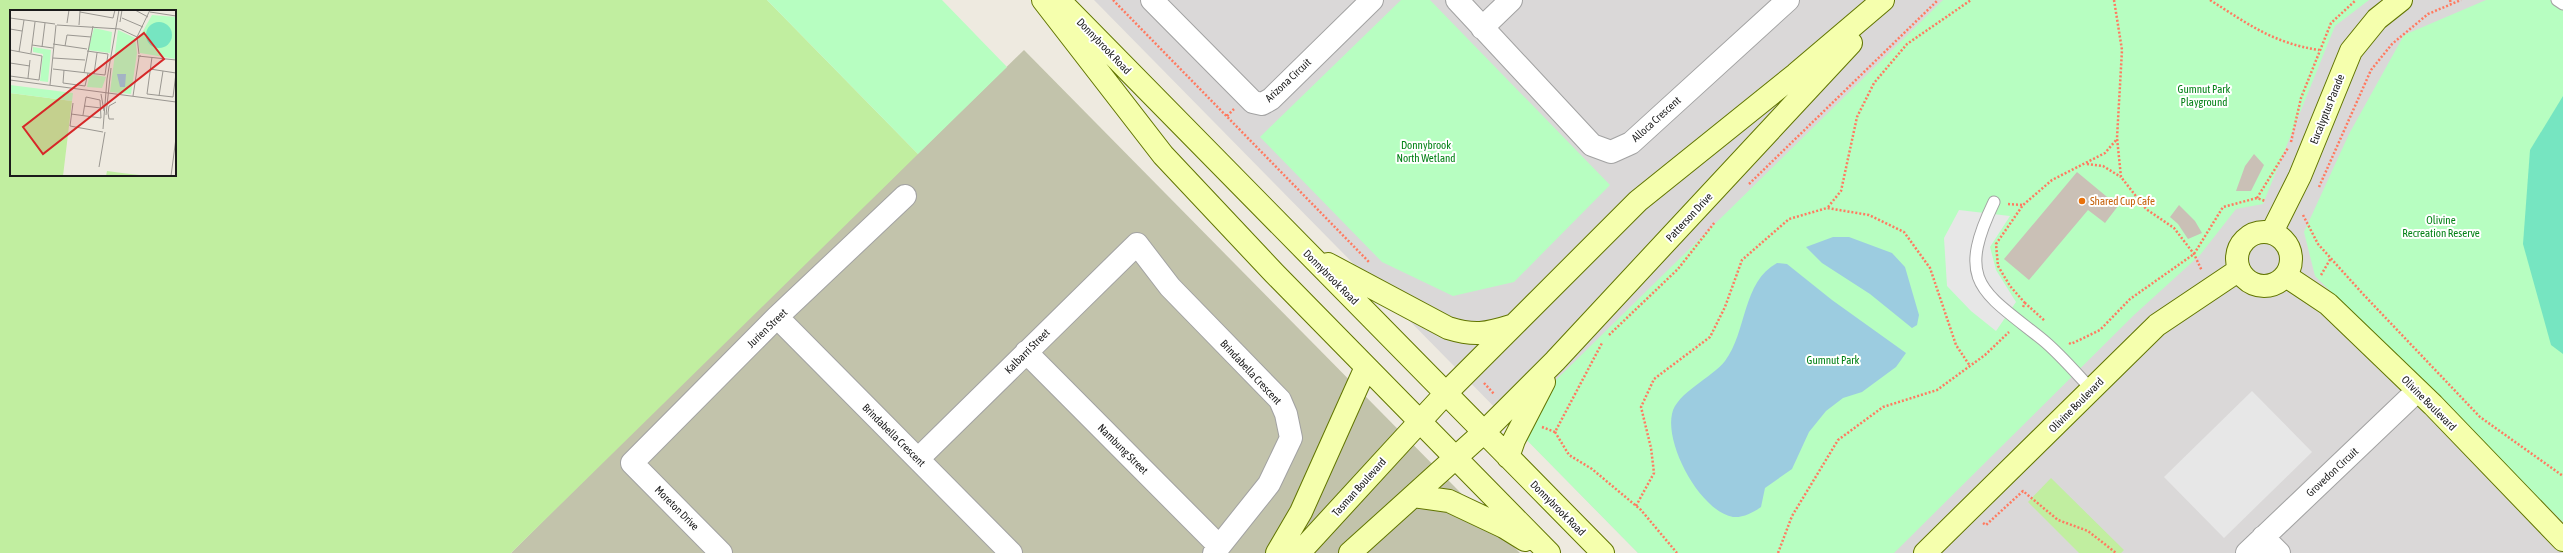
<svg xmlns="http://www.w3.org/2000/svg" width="2563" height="553" viewBox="0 0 2563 553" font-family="'Asap Condensed',sans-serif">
<rect width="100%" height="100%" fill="#eeeae0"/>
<path fill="#dad8d8" d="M1094,0H2563V553H1638Z"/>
<path fill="#c2c3ab" d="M1024,50L1520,553H511L657,408Z"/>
<path fill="#c1eea0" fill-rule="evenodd" d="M0,0H767L918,154L511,553H0ZM11,11H175V175H11Z
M2051,478L2124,550L2121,553H2079L2028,502Z"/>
<path fill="#b7fec1" d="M767,0H942L1007,67L918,154Z
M1401,0H1430L1610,185L1514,282L1453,296L1382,262L1260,137Z
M1943,0H2369L2335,26L2263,204L2236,209L2200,255L2134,315L1894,553H1638L1511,424Z
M2486,0H2563V522L2315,276L2304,232L2349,134L2404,35Z"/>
<path fill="#76e5c1" d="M2563,96V354L2551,345L2523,244L2530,150Z"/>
<path fill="#e7e7e7" d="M1959,210L2010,216L1990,247L1996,270L2016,302L1996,331L1971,311L1947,286L1944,238Z
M2252,391L2312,452L2224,538L2164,477Z"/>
<path fill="#9ccce0" d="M1833,237H1849L1892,253L1905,267L1919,315L1917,325L1912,328L1870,294L1822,263L1806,247Z
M1777,263L1787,264L1832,300L1906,353L1896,367L1862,392L1843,398L1826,411L1809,432L1792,469L1765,488L1761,507C1754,512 1743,518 1733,517C1700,511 1665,445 1672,414C1676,393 1713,377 1725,361C1747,332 1742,282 1777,263Z"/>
<path fill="#cac0b6" d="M2254,154L2264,165L2251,191H2236L2245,166Z
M2077,172L2118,206L2105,223L2088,210L2029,280L2004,259Z
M2179,205L2195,221L2202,233L2188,239L2178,224L2170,217Z"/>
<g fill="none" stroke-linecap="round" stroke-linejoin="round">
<g stroke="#a2a2a2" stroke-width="13">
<path id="lane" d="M2557,0L2563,4
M1994,202C1955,283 1982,291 2043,340C2060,354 2076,373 2092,390"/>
</g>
<g stroke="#a2a2a2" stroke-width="24">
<path id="street" d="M1152,0L1253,102L1262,104L1271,99L1372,0
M1457,0L1592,145L1611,152L1631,143L1788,0
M1482,28L1511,0
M777,317L1011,553
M1026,352L1219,546
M918,459L1137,244L1170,287L1280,400L1286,414L1291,438L1269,484L1214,553
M2263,537L2279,553
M721,553L632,463L777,317L905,196
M2247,553L2417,391"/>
</g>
<g stroke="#617500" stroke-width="24">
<path id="secondary" d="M1043,0L1163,155L1274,273L1549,553
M1059,0L1603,553
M2237 259a27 27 0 1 1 54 0a27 27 0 1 1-54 0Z
M2272,232L2300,176L2351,51L2377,19L2401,0
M1328,264L1448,328C1474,336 1486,334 1511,326
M2286,276L2328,304L2433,405L2563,540
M1508,457L1514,440L1544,382
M1413,496L1449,501L1504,527L1525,540
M1277,553L1301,512L1366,367
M1299,553L1446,393L1638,201L1796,74L1883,0
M1350,553L1484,432L1555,361L1851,43
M1925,553L2157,325L2239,270"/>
</g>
<path stroke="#ff7a60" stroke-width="2.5" stroke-dasharray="2 2" stroke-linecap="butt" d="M1113,0L1370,263
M2114,0L2122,50L2117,138L2121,177L2146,209L2174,228L2194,254L2202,271
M2210,0C2248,24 2273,43 2319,50
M2450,0L2451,4
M1227,116L1234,109
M2291,142L2301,98L2331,23L2356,0
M2087,164L2103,166L2121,177
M1749,184L1938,0
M2319,187L2371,70L2392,44L2428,14L2461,0
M2257,198L2288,148
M2008,204L2023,205
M1828,207L1841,191L1857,117L1874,83L1907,44L1971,0
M2303,215L2318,244L2362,293L2480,417L2563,476
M2321,275L2331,258
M2025,303L2010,286L1998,266L1996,244L2023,205L2052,180L2105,153L2117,139
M2023,307L2025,303L2045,321
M1609,335L1678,269L1715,222
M2069,343L2071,344L2100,330L2130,299L2194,254L2223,207L2257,198L2265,201
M1484,383L1494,394
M1542,427L1555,432L1602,343
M1555,432L1569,455L1592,469L1641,510L1677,553
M1636,506L1654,473L1651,448L1641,407L1654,379L1710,337L1725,307L1742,260L1789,219L1827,208L1869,215L1904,232L1930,268L1956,345L1970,366
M1983,523L1986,525L2023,491L2058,520L2088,531L2116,553
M1778,553L1792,516L1838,440L1883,407L1937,390L1985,355L2009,332"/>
<use href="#lane" stroke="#fff" stroke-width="11"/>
<use href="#street" stroke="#fff" stroke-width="22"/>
<use href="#secondary" stroke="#f5ffad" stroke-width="22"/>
</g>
<circle fill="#e8710a" stroke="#fff" stroke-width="1.5" cx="2082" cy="201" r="4"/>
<g text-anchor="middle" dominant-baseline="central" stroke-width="4" stroke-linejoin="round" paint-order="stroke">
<g font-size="11" fill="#1b1b1b" stroke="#fff">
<text transform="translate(1104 46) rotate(46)">Donnybrook Road</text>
<text transform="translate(1288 80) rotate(-43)">Arizona Circuit</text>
<text transform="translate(2327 109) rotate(-68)">Eucalyptus Parade</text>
<text transform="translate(1656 119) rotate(-42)">Alloca Crescent</text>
<text transform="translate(1689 217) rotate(-47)">Patterson Drive</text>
<text transform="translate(1331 277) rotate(45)">Donnybrook Road</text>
<text transform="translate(767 328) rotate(-44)">Jurien Street</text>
<text transform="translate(1027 351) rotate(-45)">Kalbarri Street</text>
<text transform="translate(1251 372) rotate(47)">Brindabella Crescent</text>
<text transform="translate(2429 403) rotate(45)">Olivine Boulevard</text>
<text transform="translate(2076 405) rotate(-45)">Olivine Boulevard</text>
<text transform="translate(894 435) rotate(45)">Brindabella Crescent</text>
<text transform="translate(1123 449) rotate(45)">Nambung Street</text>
<text transform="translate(2332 472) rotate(-43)">Grovedon Circuit</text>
<text transform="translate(1359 487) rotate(-48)">Tasman Boulevard</text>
<text transform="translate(677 508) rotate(45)">Moreton Drive</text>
<text transform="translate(1558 508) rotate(45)">Donnybrook Road</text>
</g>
<g font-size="11" fill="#028115" stroke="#fff">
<text x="2204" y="89">Gumnut Park<tspan x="2204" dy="13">Playground</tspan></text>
<text x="1426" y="145">Donnybrook<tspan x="1426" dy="13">North Wetland</tspan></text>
<text x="2441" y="220">Olivine<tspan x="2441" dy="13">Recreation Reserve</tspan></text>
<text x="1833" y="360">Gumnut Park</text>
</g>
<g font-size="11" fill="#c56008" stroke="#fff" text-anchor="start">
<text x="2090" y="201">Shared Cup Cafe</text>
</g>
</g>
<g transform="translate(10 10)">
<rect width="166" height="166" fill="#eeeae0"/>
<path d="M0,83L62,91L53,166H0ZM97,161L112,163L138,166H96Z" fill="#c1eea0"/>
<path d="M142,5L166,7V49L130,43L128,30ZM84,18L102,22L100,43L78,40ZM108,20L125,28L127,43L121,84L100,82ZM23,37L41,40L38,72L30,71L33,44L23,42ZM80,64L96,67L92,78L77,77ZM0,75L63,83L62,91L0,83Z" fill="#b7fec1"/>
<path d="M136 25a13 13 0 1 1 26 0a13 13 0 1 1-26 0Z" fill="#76e5c1"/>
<path d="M116,64L115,77H110L107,64Z" fill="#9ccce0"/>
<path fill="none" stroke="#9a9791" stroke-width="1" d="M125,0L138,7M70,2L103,8L105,0M140,2L166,6M0,8L45,14M112,8L133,17M110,12L112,0M57,13L59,0M47,15L110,19L127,27M69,15L70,1M0,19L12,21M43,34L77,39M22,35L43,38M55,36L57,25L81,27M32,37L35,13M0,40L32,46L29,70L0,66M9,42L14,10M21,43L25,12M129,44L127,27L140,0M131,46H128L166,50M142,47L137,84L163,87L166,63M43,48L75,50M0,53L20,56M43,59L95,65L98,44L77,41M140,59L166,63M54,60L53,73L75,76L78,63M74,63L83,16M84,64L87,43M18,68L20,50M0,70L166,92M40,75L46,15M91,84L94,101M123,86L129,47M149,86L153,61M63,93L60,116L93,122M74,96L91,98M61,104L91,108L90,90L76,87L73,105M96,105L101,58M104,109H99L98,103L99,96L106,92M93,119L97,69L109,0M89,157L95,122M161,166L166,128"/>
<path fill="#d62828" fill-opacity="0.15" stroke="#d62828" stroke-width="2" d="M134,23L154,49L33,144L13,117Z"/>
<rect width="166" height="166" fill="none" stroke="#1b1b1b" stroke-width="2"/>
</g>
</svg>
